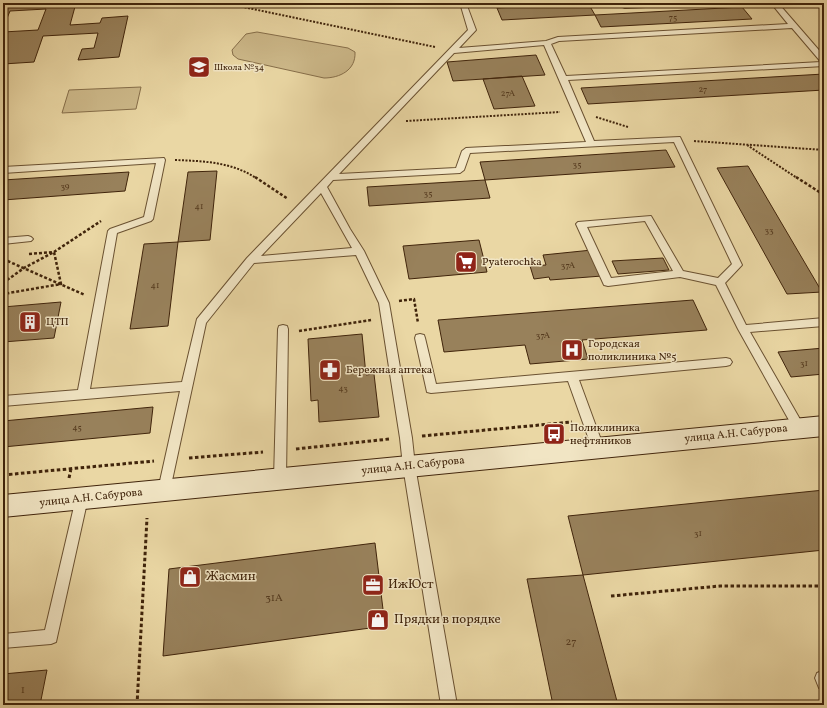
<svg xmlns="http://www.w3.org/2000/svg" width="827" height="708" viewBox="0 0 827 708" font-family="Vollkorn,serif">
<rect width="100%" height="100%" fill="#ead7a4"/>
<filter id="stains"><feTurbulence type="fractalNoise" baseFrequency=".005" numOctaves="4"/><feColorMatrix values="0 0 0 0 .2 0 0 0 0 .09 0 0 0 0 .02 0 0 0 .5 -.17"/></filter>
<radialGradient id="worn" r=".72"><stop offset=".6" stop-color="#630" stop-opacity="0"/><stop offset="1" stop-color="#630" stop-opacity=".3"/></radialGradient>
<path fill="#cdb98a" stroke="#866e4a" d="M257,32L348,48L355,52C356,70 340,78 324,78L238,59L233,55L232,50L246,34Z
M141,87L136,109L62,113L69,90Z"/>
<path fill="#98815b" stroke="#40240b" d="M3,3H76L70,25L100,23L102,18L128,16L119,57L78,60L82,49L94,48L98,33L43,36L34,62L3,64V32L38,30L46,9L10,11L3,28Z
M588,3L595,15L502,20L497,8Z
M742,7L752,19L601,27L595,15Z
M536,55L545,75L453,81L447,62Z
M824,74V90L588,104L581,88Z
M522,76L535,106L494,109L483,79Z
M666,150L675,167L485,180L480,162Z
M748,166L822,292L787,294L717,168Z
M217,171L210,240L178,242L188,172Z
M129,172L125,191L3,200V180Z
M485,180L490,198L369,206L367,187Z
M479,240L487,272L409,279L403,246Z
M178,242L168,326L130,329L144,244Z
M592,250L602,276L550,280L549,277L534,279L530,266L546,265L543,255Z
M663,258L669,270L618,274L612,261Z
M693,300L707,330L582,340L588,359L530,364L525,345L444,352L438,320Z
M61,302L54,338L3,342V307Z
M362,334L366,375L374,374L379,417L319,422L318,400L311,401L308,339Z
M824,348V374L791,377L778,352Z
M153,407L150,433L3,447V421Z
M824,490V550L583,575L568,516Z
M375,543L385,626L163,656L169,569Z
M583,575L618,705H553L527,579Z
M47,670L40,705H3V674Z"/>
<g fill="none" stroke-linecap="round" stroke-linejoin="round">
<g stroke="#6a5131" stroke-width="2">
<path id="lane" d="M460,3H466L476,30L459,48L546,41L558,37L788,24L771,3H778L824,56V66L568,80L594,141L680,137L742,265L725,283L746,325L824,318V326L750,332L805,428L803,431L799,433L795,431L738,329L716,285L680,277L608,286L604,285L576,224L578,222L651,216L683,271L718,278L732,264L674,142L470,153L464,170L460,173L333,180L327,187L350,229L364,251L389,303L412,438L415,466L457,705H441L403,466L400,438L379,303L356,255L254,263L206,323L170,490L168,494L164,495L160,494L158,490L180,391L3,406V396L78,390L108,231L110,229L144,217L156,163L3,173V167L164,158L165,160L153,219L151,221L117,233L90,389L182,382L197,319L247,258L468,30ZM792,28L821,62L566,76L551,44L559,41ZM544,45L586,142L466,148L462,151L456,168L339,174L454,53ZM321,193L352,248L261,256ZM645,221L673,271L611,278L587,227Z
M613,3H690L687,5L625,8Z
M720,3H749C744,7 725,7 720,3Z
M28,236L31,237L33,239L31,241L3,244V238Z
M283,325L287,326L288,329L286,479L284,483L280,484L276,483L274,479L278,329L279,326Z
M420,334L424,335L425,338L436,384L726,358L730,359L732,362L730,365L726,366L579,380L604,448L602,452L598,453L594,452L592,448L568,381L431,393L427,392L415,338L416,335Z
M82,492L86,494L88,498L56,642L51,644L3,648V634L45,630L76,498L78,494Z
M822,671H824V690L819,688L815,678L817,673Z"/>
</g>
<g stroke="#40240b" stroke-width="2">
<path id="secondary" d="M824,416V436L3,517V495Z"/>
</g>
<path stroke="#40240b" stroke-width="2" stroke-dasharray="2 1.5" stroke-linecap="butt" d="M224,3L435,47
M596,117L628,127
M406,121L560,112
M694,141L824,150
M747,145L797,178
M175,160C203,161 232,162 256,178"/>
<path stroke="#40240b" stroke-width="2.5" stroke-dasharray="3 2" stroke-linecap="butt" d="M255,177L288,199
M796,177L824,195
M29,254L54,252L101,221
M3,259L85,295
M3,283L24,268L54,252L61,284L3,294
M399,301L414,299L418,323
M299,331L371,320"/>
<path stroke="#40240b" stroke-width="3" stroke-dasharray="3.5 2.5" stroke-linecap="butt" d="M422,436L572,422
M296,449L389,439
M189,458L263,452
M3,475L154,461
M69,478L71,469
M611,596L720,586H824
M137,705L147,518"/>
<use href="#lane" fill="#f1e5c4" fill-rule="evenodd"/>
<use href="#secondary" fill="#f1e5c4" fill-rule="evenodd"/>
</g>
<defs>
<g id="school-square" transform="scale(1.15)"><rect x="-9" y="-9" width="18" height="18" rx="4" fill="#8f2418" stroke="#f1e5c4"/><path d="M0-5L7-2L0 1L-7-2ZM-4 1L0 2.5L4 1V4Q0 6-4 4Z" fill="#fff"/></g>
<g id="supermarket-square" transform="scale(1.15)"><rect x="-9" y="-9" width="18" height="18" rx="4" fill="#8f2418" stroke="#f1e5c4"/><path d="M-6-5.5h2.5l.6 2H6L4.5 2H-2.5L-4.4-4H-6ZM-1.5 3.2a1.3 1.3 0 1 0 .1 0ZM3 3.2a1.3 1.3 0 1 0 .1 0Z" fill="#fff"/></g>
<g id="building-square" transform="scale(1.15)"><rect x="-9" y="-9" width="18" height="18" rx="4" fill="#8f2418" stroke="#f1e5c4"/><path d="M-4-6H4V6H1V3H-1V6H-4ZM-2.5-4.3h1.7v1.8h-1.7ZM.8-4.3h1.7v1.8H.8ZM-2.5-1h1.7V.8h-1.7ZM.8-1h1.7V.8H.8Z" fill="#fff"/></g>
<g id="hospital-square" transform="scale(1.15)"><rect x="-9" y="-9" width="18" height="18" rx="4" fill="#8f2418" stroke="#f1e5c4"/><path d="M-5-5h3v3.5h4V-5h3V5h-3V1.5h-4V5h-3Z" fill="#fff"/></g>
<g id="pharmacy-square" transform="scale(1.15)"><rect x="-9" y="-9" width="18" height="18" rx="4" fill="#8f2418" stroke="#f1e5c4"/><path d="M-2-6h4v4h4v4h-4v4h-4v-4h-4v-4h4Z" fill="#fff"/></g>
<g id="bus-square" transform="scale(1.15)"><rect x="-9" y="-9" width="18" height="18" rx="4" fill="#8f2418" stroke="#f1e5c4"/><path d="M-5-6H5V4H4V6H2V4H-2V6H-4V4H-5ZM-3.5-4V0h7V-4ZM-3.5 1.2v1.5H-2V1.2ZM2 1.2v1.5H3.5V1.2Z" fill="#fff"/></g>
<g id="shop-square" transform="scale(1.15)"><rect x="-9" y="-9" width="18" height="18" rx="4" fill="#8f2418" stroke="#f1e5c4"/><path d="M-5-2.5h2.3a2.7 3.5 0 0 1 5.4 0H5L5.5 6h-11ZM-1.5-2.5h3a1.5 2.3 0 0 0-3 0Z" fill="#fff"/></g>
<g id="office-square" transform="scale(1.15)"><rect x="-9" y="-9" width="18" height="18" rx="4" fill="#8f2418" stroke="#f1e5c4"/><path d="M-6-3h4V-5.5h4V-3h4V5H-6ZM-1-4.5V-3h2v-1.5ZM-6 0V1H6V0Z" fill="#fff"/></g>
</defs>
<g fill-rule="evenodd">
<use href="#school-square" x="199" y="67"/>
<use href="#supermarket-square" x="466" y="262"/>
<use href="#building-square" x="30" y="322"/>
<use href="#hospital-square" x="572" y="350"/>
<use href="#pharmacy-square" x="330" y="370"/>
<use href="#bus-square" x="554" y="434"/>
<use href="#shop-square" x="190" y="577"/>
<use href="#office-square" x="373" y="585"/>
<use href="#shop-square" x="378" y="620"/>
</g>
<g text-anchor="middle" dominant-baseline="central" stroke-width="3" stroke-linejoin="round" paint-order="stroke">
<g font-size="9" fill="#563b1f">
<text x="673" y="17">75</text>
<text x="703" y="89">27</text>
<text x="508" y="93">27А</text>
<text x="577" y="164">35</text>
<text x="65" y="186">39</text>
<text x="428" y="193">35</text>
<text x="199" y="206">41</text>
<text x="769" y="230">33</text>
<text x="568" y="265">37А</text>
<text x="155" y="285">41</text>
<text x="543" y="335">37А</text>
<text x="804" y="363">31</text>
<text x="343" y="388">43</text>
<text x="77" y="427">45</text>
<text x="698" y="533">31</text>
</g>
<g font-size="9" fill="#40240b" stroke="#f1e5c4" text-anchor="start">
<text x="214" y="67">Школа №34</text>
</g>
<g font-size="11" fill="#40240b" stroke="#f1e5c4" text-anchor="start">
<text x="482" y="262">Pyaterochka</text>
<text x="46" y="322">ЦТП</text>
<text x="588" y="344">Городская<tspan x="588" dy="13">поликлиника №5</tspan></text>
<text x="346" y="370">Бережная аптека</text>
<text x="570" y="428">Поликлиника<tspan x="570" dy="13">нефтяников</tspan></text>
</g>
<g font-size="11" fill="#40240b" stroke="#f1e5c4">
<text transform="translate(736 434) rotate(-6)">улица А.Н. Сабурова</text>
<text transform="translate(413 466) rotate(-6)">улица А.Н. Сабурова</text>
<text transform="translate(91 498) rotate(-6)">улица А.Н. Сабурова</text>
</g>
<g font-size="11" fill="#563b1f">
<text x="274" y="598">31А</text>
<text x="571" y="642">27</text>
<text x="23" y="690">1</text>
</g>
<g font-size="13" fill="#40240b" stroke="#f1e5c4" text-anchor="start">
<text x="206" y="577">Жасмин</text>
<text x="388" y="585">ИжЮст</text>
<text x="394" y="620">Прядки в порядке</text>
</g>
</g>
<rect width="827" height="708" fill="none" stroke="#ead7a4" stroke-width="16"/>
<rect x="4" y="4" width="819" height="700" fill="none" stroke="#40240b" stroke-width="2"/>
<rect x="8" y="8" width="811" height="692" fill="none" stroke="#40240b"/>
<rect width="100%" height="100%" filter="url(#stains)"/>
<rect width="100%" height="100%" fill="url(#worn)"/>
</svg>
